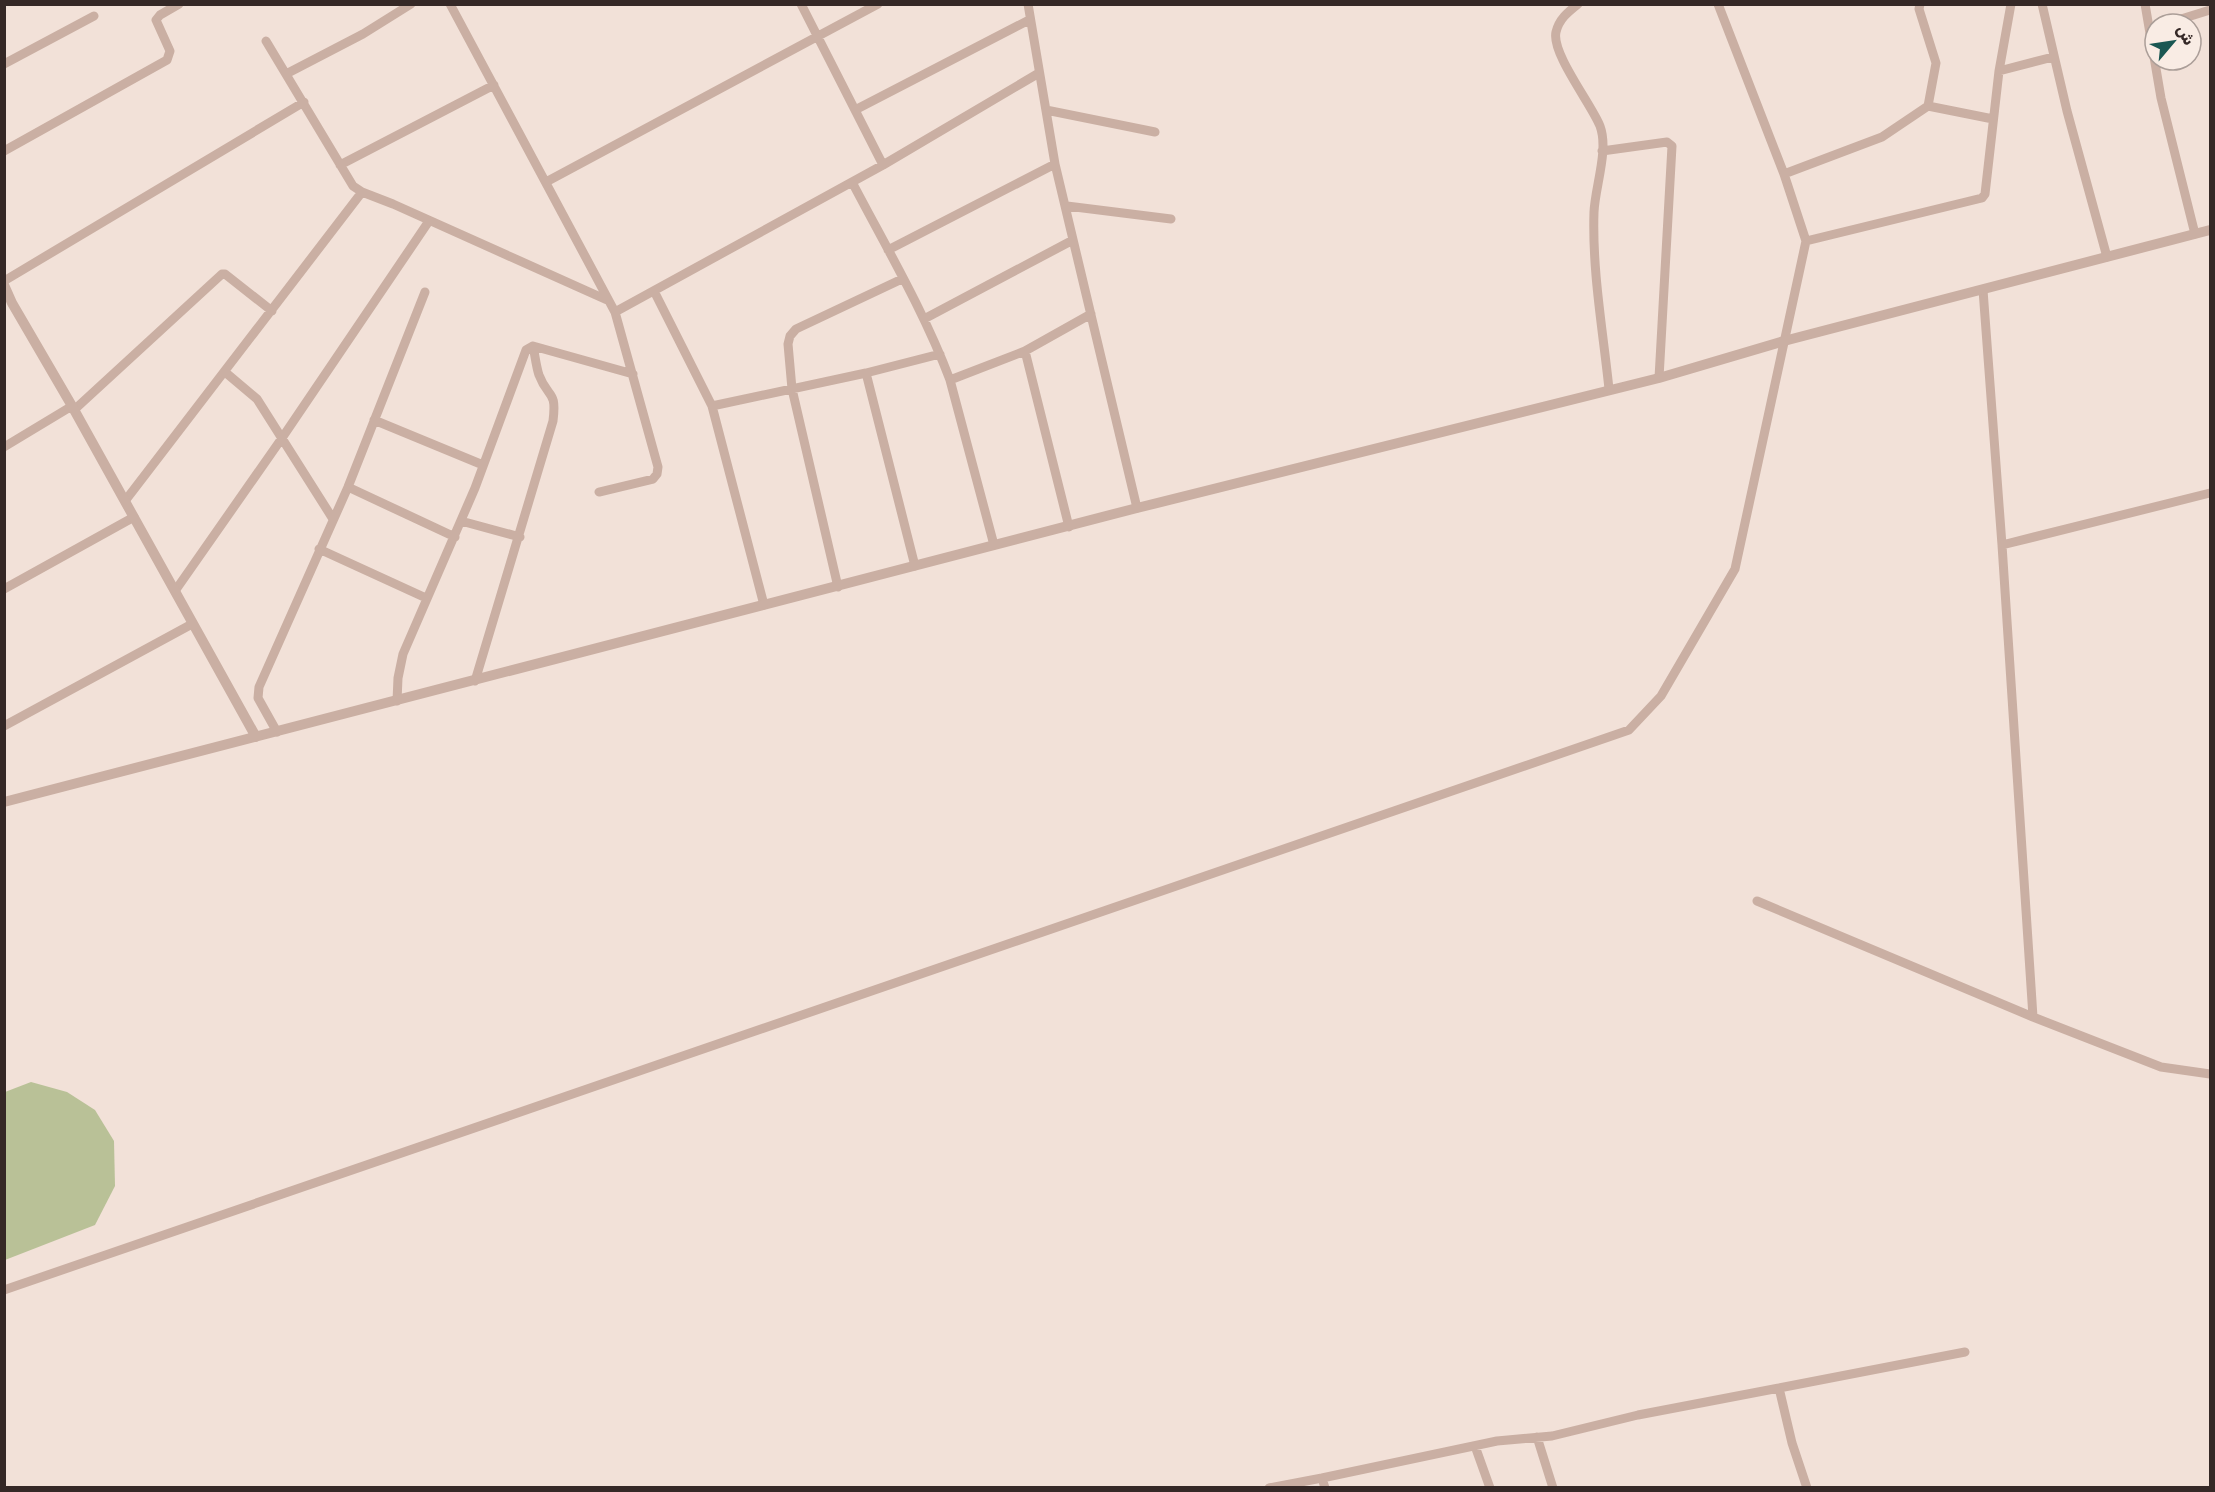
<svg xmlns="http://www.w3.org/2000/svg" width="2215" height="1492" viewBox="0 0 2215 1492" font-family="Rubik,'Noto Naskh Arabic',sans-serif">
<rect width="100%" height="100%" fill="#f2e1d8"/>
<path fill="#b9c197" d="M31,1082L67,1092L95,1110L114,1141L115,1186L95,1225L5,1260V1092Z"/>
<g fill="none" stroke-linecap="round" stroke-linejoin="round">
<path stroke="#caafa3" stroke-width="9" d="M450,4L615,312L658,467L657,474L653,479L599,492
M801,4L883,165
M1028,4L1055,164L1137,508
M1578,4C1568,12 1559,19 1556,32C1551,53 1592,105 1600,126C1609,150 1595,187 1594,212C1592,271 1603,331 1609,389
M2042,4L2067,111L2107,257
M2145,4L2161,98L2195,234
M2165,24L2210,10
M266,41L353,186L362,192L393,204L607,300
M4,64L94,16
M1999,71L2053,57
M286,74L363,34L411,4
M1928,106L1993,119
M855,110L1029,20
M1046,110L1155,132
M4,151L167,60L170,51L156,20L160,15L179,4
M1602,151L1667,142L1672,146L1659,378
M340,165L494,85
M1784,174L1882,137L1928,106L1936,63L1919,9L1920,4
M546,182L878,4
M852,182C886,247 924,311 950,380L994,545
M1067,206L1171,219
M1806,241L1982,198L1985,194L1999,71L2011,4
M888,250L1055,164
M4,281L304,102
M1983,290L2002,545L2033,1017
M654,291L712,406L764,605
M615,312L883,165L1039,73
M924,319L1073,240
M1025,351L1069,527
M225,372L257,399L333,519
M866,373L915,566
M950,380L1025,351L1091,314
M712,406L866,373L940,354
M74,410L222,274H225L272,311
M374,420L483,465
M4,447L72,406
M348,487L455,537
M125,501L362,192
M461,521L520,537
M2002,545L2210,493
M319,549L426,598
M838,587L792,389L788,344L790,336L796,329L902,279
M4,589L134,517
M175,591L282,438L429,221
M475,681L553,421C557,389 548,399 539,375C536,366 535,355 533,346L633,374
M397,701L398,678L403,654L475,488L526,350L533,346
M4,726L192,624
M277,732L258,698L259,687L348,487L425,292
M1757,901L2033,1017L2161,1067L2210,1074
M4,1290L1629,730L1661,696L1735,569L1806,241L1784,174L1718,4
M1537,1437L1553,1488
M1475,1446L1490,1488
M1269,1488L1322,1478
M1325,1488L1322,1478L1497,1441L1552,1436L1638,1415L1779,1388
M1807,1488L1792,1443L1779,1388L1965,1352"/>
<path stroke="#caafa3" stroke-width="10" d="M4,285L12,303L72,406L256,737
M4,802L1137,508L1659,378L1784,341L2210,230"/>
</g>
<rect width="2215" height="1492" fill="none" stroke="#352826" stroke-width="12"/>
<g transform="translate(2173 42) rotate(61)"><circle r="28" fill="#f9ece4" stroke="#ab9e98" stroke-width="1.5"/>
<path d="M0-4.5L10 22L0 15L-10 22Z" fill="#1a5752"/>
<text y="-9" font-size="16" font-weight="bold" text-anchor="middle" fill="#352826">ش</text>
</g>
</svg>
